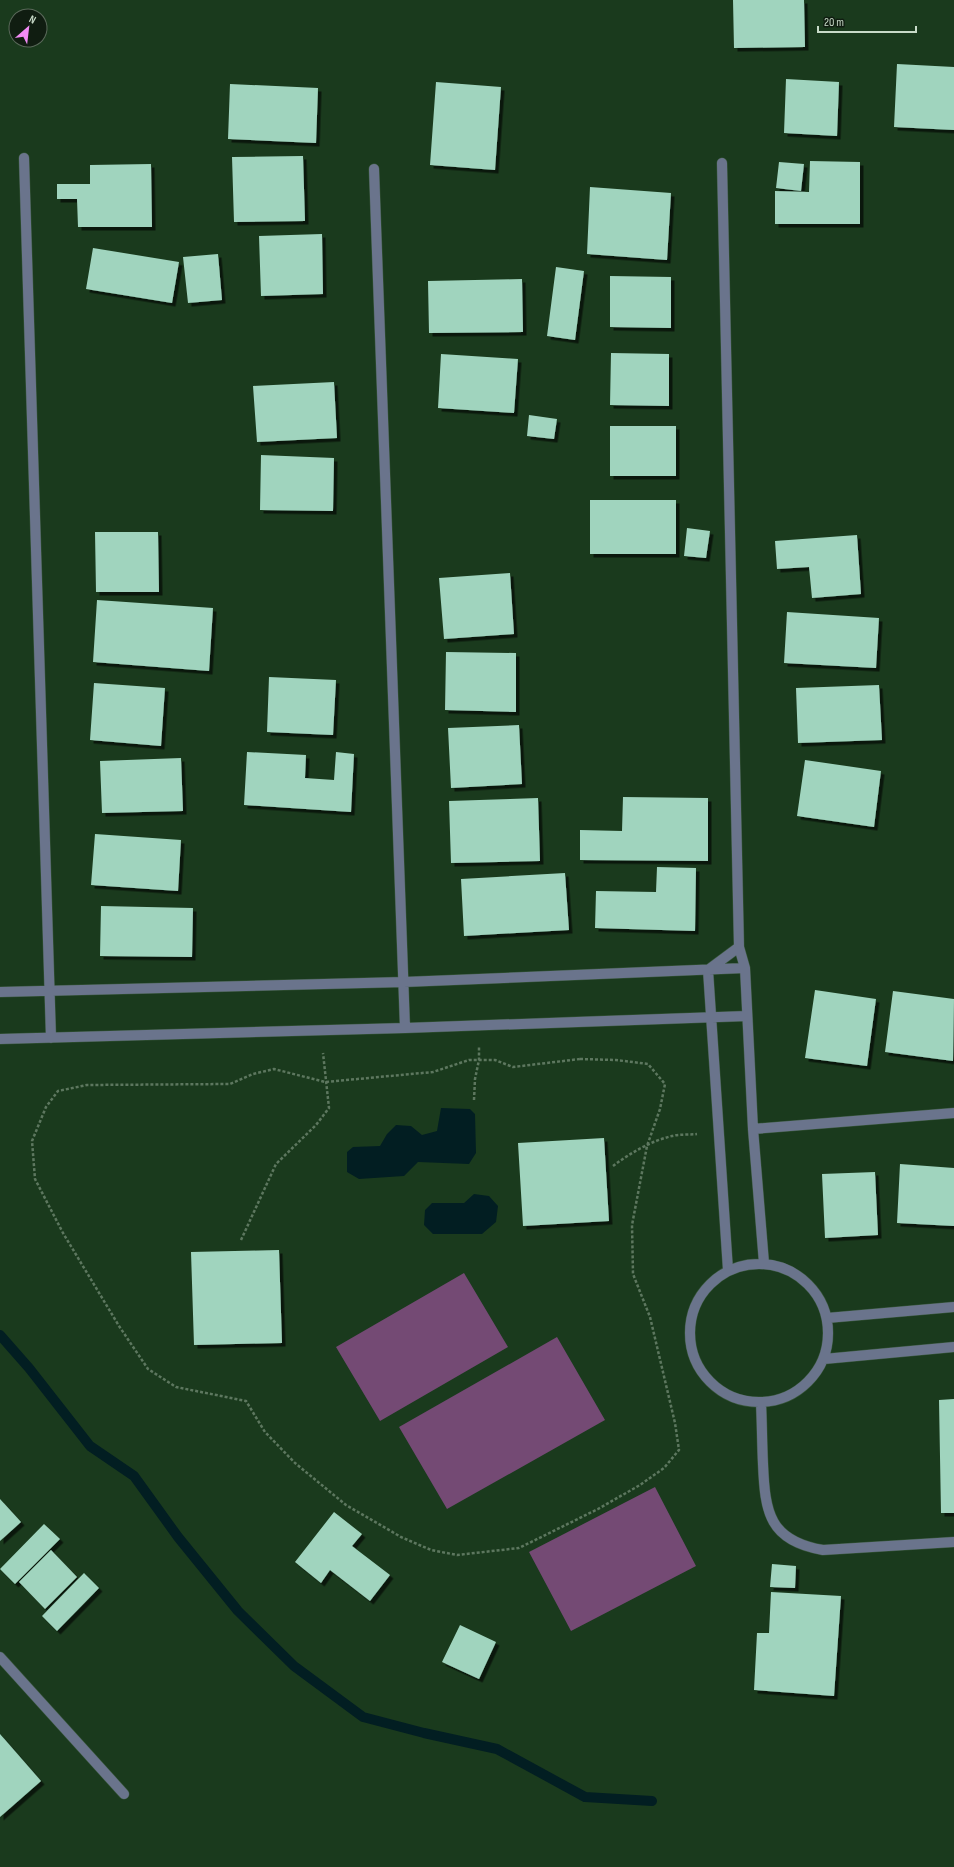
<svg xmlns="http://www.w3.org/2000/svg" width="954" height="1867" viewBox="0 0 954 1867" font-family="'Sofia Sans Condensed',sans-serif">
<defs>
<filter id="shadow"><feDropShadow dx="3.5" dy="3.5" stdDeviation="0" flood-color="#0009"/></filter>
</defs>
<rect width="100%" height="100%" fill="#1a3a1d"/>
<path fill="#744a74" d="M464,1273L508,1347L380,1421L336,1347Z
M557,1337L605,1420L447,1509L399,1427Z
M655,1487L696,1566L571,1631L529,1552Z"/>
<path fill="#021e22" d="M441,1108L470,1109L475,1114L476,1153L469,1164L418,1162L404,1176L359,1179L347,1172V1152L353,1147L380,1146L387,1134L396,1125L411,1126L422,1135L437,1131Z
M474,1194L489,1196L498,1206L496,1222L482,1234H433L424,1225L425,1210L432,1203H464Z"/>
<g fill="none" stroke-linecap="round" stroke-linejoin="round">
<path stroke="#021e22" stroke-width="10" d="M0,1335L29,1368L90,1446L134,1476L178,1537L238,1611L294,1666L363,1717L424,1733L497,1749L585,1797L652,1801"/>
</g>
<path fill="#a0d4be" filter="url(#shadow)" d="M733,0H804L805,47L734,48Z
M897,64L954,67V130L894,127Z
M786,79L839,82L837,136L784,133Z
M436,82L501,87L495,170L430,165Z
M230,84L318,88L316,143L228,139Z
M303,156L305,221L234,222L232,157Z
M810,161L860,162V224H775V191L809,192Z
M779,162L804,164L801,191L776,188Z
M151,164L152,227H78L77,199H57V184H90V165Z
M590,187L671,193L667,260L587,254Z
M322,234L323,294L261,296L259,236Z
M93,248L179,262L172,303L86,289Z
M218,254L222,300L188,303L183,257Z
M556,267L584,271L575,340L547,336Z
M610,276L671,277V328L610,327Z
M522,279L523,332L429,333L428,281Z
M611,353L669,354V406L610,405Z
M441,354L518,359L514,413L438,408Z
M334,382L337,438L257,442L253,386Z
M529,415L557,419L554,439L527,436Z
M610,426H676V476H610Z
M261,455L334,458L333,511L260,510Z
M590,500H676V554H590Z
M687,528L710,531L706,558L684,556Z
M95,532H158L159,592H96Z
M857,535L861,594L812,598L809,567L777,569L775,541Z
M510,573L514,634L444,639L439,578Z
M97,600L213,608L209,671L93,662Z
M787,612L879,618L876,668L784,663Z
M446,652L516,653V712L445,710Z
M269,677L336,680L333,735L267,732Z
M94,683L165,688L161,746L90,740Z
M879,685L882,740L798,743L796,688Z
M519,725L522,784L451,788L448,728Z
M247,752L306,755L305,778L334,780L336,752L354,754L351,812L244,805Z
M181,758L183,811L102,813L100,761Z
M805,760L881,771L874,827L797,816Z
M623,797L708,798V861L580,860V830L622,831Z
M538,798L540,861L451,863L449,801Z
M95,834L181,840L178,891L91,885Z
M657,867L696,868L695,931L595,928L596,891L656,892Z
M565,873L569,930L464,936L461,879Z
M101,906L193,908L192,957L100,956Z
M815,990L876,999L867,1066L805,1058Z
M893,991L954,999L953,1061L885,1052Z
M604,1138L609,1221L523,1226L518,1143Z
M900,1164L954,1168V1226L897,1223Z
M875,1172L878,1235L825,1238L822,1174Z
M279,1250L282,1343L194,1345L191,1252Z
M954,1399V1513H941L939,1400Z
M0,1499L21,1522L0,1541Z
M334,1512L362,1534L352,1546L390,1575L370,1601L330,1570L321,1583L295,1562Z
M44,1524L60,1539L15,1584L0,1569Z
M51,1550L77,1577L45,1609L19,1582Z
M772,1564L796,1566L795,1588L770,1587Z
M84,1573L99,1588L57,1631L42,1616Z
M771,1592L841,1596L834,1696L754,1690L757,1633H769Z
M460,1625L496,1642L479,1679L442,1662Z
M0,1734L41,1781L0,1817Z"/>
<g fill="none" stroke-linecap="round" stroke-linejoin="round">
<g stroke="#39573c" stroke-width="11">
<path id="minor" d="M24,158L51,1038
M722,163L739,947L745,968L753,1129L764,1263
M374,169L405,1028
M0,992L404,982L745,968
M0,1039L405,1028L747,1016
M753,1129L954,1113
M690 1333a69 69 0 1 1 138 0a69 69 0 1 1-138 0Z
M728,1270L708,970L739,947
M827,1318L954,1307
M824,1359L954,1347
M761,1403C762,1423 762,1444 763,1464C765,1512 769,1541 823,1550L954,1542
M0,1657L124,1794"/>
</g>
<path stroke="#5d775f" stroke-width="2.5" stroke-dasharray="3 2" stroke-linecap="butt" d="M580,1059L616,1060L648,1064L665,1084L660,1109L647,1146L632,1225L633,1274L650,1317L675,1423L679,1450L664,1468L640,1485L598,1509L519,1548L457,1555L431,1550L401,1537L346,1505L295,1463L265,1432L246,1401L176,1387L148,1369L119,1326L63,1233L35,1179L32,1141L46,1107L58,1091L87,1085L230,1084L253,1074L274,1069L325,1082L433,1072L469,1060H495L513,1067Z
M474,1100L475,1079L479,1060V1047
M613,1166C630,1153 651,1141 672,1136C680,1134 689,1135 697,1134
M241,1240L276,1164L316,1125L329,1108L323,1053"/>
<use href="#minor" stroke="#6a748c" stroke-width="10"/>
</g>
<g transform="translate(28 28) rotate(28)"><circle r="19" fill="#101d11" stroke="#5a695a"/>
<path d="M0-3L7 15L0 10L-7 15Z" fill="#f18af4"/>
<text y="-6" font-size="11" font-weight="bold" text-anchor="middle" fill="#c8dac8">N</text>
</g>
<path d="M818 26v6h98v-6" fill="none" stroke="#c8dac8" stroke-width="2"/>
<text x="824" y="26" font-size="12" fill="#c8dac8" stroke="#101d11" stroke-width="3" paint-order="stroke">20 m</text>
</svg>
